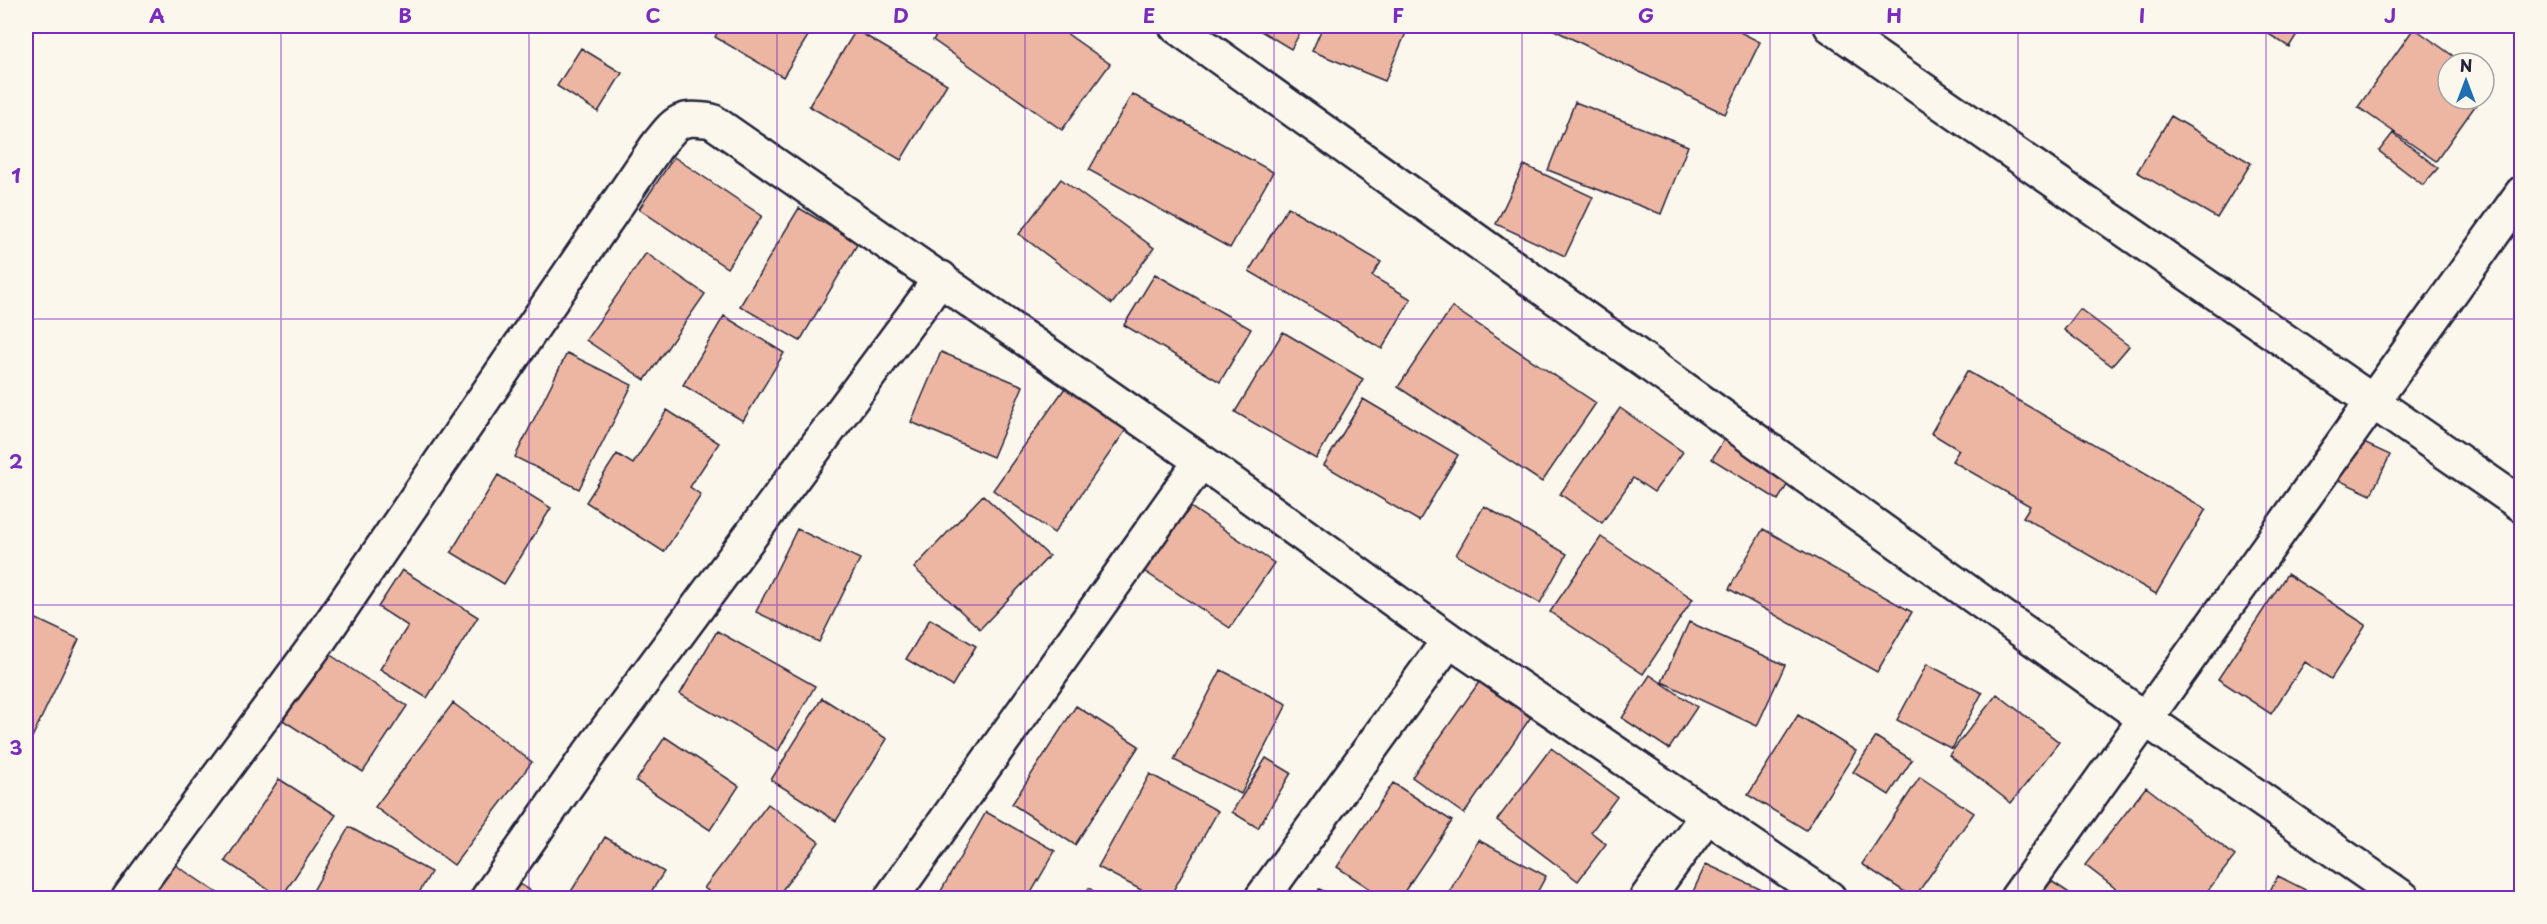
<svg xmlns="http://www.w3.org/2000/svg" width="2547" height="924" viewBox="0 0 2547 924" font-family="'Playpen Sans',sans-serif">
<rect width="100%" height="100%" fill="#fbf7ec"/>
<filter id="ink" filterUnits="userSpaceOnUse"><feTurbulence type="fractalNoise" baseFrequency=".0167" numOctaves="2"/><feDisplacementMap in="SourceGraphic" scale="12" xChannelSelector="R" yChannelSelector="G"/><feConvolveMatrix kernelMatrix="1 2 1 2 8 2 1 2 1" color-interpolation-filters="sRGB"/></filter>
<g filter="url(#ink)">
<path fill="#edb6a3" stroke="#22223b" stroke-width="1.5" d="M721,26H814L783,77L715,37Z
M943,26H1056L1110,64L1062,130L933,40Z
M1258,26H1304L1291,49L1256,28Z
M1323,26H1409L1385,81L1312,51Z
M1546,26H1728L1760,42L1725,114Z
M2256,26H2302L2289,47Z
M2414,28L2463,63H2448V99H2480L2436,161L2358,107Z
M856,30L947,84L901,160L809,106Z
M581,48L622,73L598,112L557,86Z
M2484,78L2491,83L2484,93Z
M1132,94L1273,172L1230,248L1089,170Z
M1575,102L1688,146L1661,214L1548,170Z
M2171,116L2251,163L2217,218L2137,172Z
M2393,133L2438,168L2423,185L2379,151Z
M674,157L762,216L727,268L639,209Z
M1524,165L1593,197L1565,256L1496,224Z
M1061,179L1154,248L1112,304L1019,234Z
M1288,207L1381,262L1372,276L1411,299L1382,349L1249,271Z
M799,208L858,243L800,341L740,306Z
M646,253L705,294L645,380L586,340Z
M1155,274L1251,329L1220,382L1124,325Z
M1452,307L1596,403L1542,482L1398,387Z
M2080,309L2129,346L2112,366L2064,330Z
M724,316L784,353L743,421L683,385Z
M1283,332L1363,379L1316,459L1235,412Z
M941,352L1023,386L993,457L911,422Z
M567,353L632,385L579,489L515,457Z
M1967,371L2206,509L2156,594L2023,517L2030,506L1952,461L1959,450L1931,433Z
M1067,385L1128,427L1054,533L993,490Z
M1363,399L1458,455L1419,521L1324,465Z
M1620,408L1683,452L1654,492L1633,478L1602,523L1560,494Z
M667,410L719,443L690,487L701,495L664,552L586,502L617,454L633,464Z
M1728,433L1794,474L1778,500L1712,459Z
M2355,439L2390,455L2371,495L2336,479Z
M498,475L551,508L504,584L451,552Z
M983,495L1049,556L980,629L914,568Z
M1177,498L1274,563L1230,628L1132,563Z
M1484,506L1567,554L1540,603L1456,555Z
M797,529L860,559L819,642L756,612Z
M1763,529L1912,612L1877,672L1729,589Z
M1601,537L1693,599L1643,674L1550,612Z
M402,570L478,617L427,698L380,669L408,626L378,607Z
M2287,574L2366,625L2331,679L2305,662L2271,714L2218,679Z
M26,614L79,639L26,750Z
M930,619L976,646L952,686L906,659Z
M1689,622L1785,665L1757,726L1662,682Z
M717,631L815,686L778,751L680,694Z
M323,650L407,706L363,772L278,717Z
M1927,664L1982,693L1952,749L1897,720Z
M1221,670L1287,704L1241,794L1174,760Z
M1650,675L1697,707L1669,749L1622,718Z
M1482,678L1533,714L1464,814L1412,777Z
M1997,694L2059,742L2011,803L1949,755Z
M822,698L887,739L836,821L771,780Z
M453,703L532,762L454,865L375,807Z
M1076,706L1139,746L1075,845L1012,804Z
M1798,715L1856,751L1806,830L1748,795Z
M665,737L739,786L710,830L636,781Z
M1876,737L1912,760L1889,795L1853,772Z
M1551,748L1617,797L1591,832L1606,844L1578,881L1497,820Z
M1266,758L1291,773L1258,828L1232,812Z
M1150,774L1218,811L1169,898H1156L1098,867Z
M1920,777L1974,813L1914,898L1862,864Z
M279,779L336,815L281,898L225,861Z
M1393,783L1452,821L1400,898H1384L1337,867Z
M2146,787L2235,856L2202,898H2128L2085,865Z
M768,804L819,842L776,898H719L704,888Z
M986,812L1055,851L1028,898H937Z
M349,827L431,872L416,898H309Z
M605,837L664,872L647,898H567Z
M1478,840L1546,876L1534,898H1446Z
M168,860L225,898H142Z
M1706,864L1773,895L1771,898H1690Z
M2278,876L2321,898H2266Z
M2051,881L2077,898H2038Z
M518,883L543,898H508Z
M1089,888L1104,898H1081Z
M1319,889L1339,898H1315Z
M1931,892L1942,898H1927Z"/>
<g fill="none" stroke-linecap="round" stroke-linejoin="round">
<g stroke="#22223b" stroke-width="38">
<path id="minor" d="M1176,26L2147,720L2403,898
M1831,26L2522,505
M129,898L318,642L656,147C677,121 678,116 712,121L1201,461L1449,640L1829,898
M488,898L586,758L941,278
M891,898L1201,461
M1262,898L1449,640
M1647,898L1708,814
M2017,898L2522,193"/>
</g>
<use href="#minor" stroke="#fbf7ec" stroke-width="33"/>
</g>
</g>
<path fill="none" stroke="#7b2cbf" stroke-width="1.5" stroke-opacity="0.55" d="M281,26V898M529,26V898M777,26V898M1025,26V898M1274,26V898M1522,26V898M1770,26V898M2018,26V898M2266,26V898M26,319H2522M26,605H2522"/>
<rect width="2547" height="924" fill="none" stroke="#fbf7ec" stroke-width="66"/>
<g transform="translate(2466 81)"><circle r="28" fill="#fbf7ec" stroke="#a4a2a5" stroke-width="1.5"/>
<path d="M0-4.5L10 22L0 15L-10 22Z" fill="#1f6fb2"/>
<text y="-9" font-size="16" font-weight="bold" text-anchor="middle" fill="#22223b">N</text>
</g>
<rect x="33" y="33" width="2481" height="858" fill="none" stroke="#7b2cbf" stroke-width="2"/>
<g font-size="20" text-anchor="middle" font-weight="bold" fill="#7b2cbf">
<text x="157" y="23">A</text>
<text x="405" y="23">B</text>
<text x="653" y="23">C</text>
<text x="901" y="23">D</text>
<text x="1149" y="23">E</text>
<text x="1398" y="23">F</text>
<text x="1646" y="23">G</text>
<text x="1894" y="23">H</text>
<text x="2142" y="23">I</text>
<text x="2390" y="23">J</text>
<text x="16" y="183">1</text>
<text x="16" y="469">2</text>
<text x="16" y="755">3</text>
</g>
</svg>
